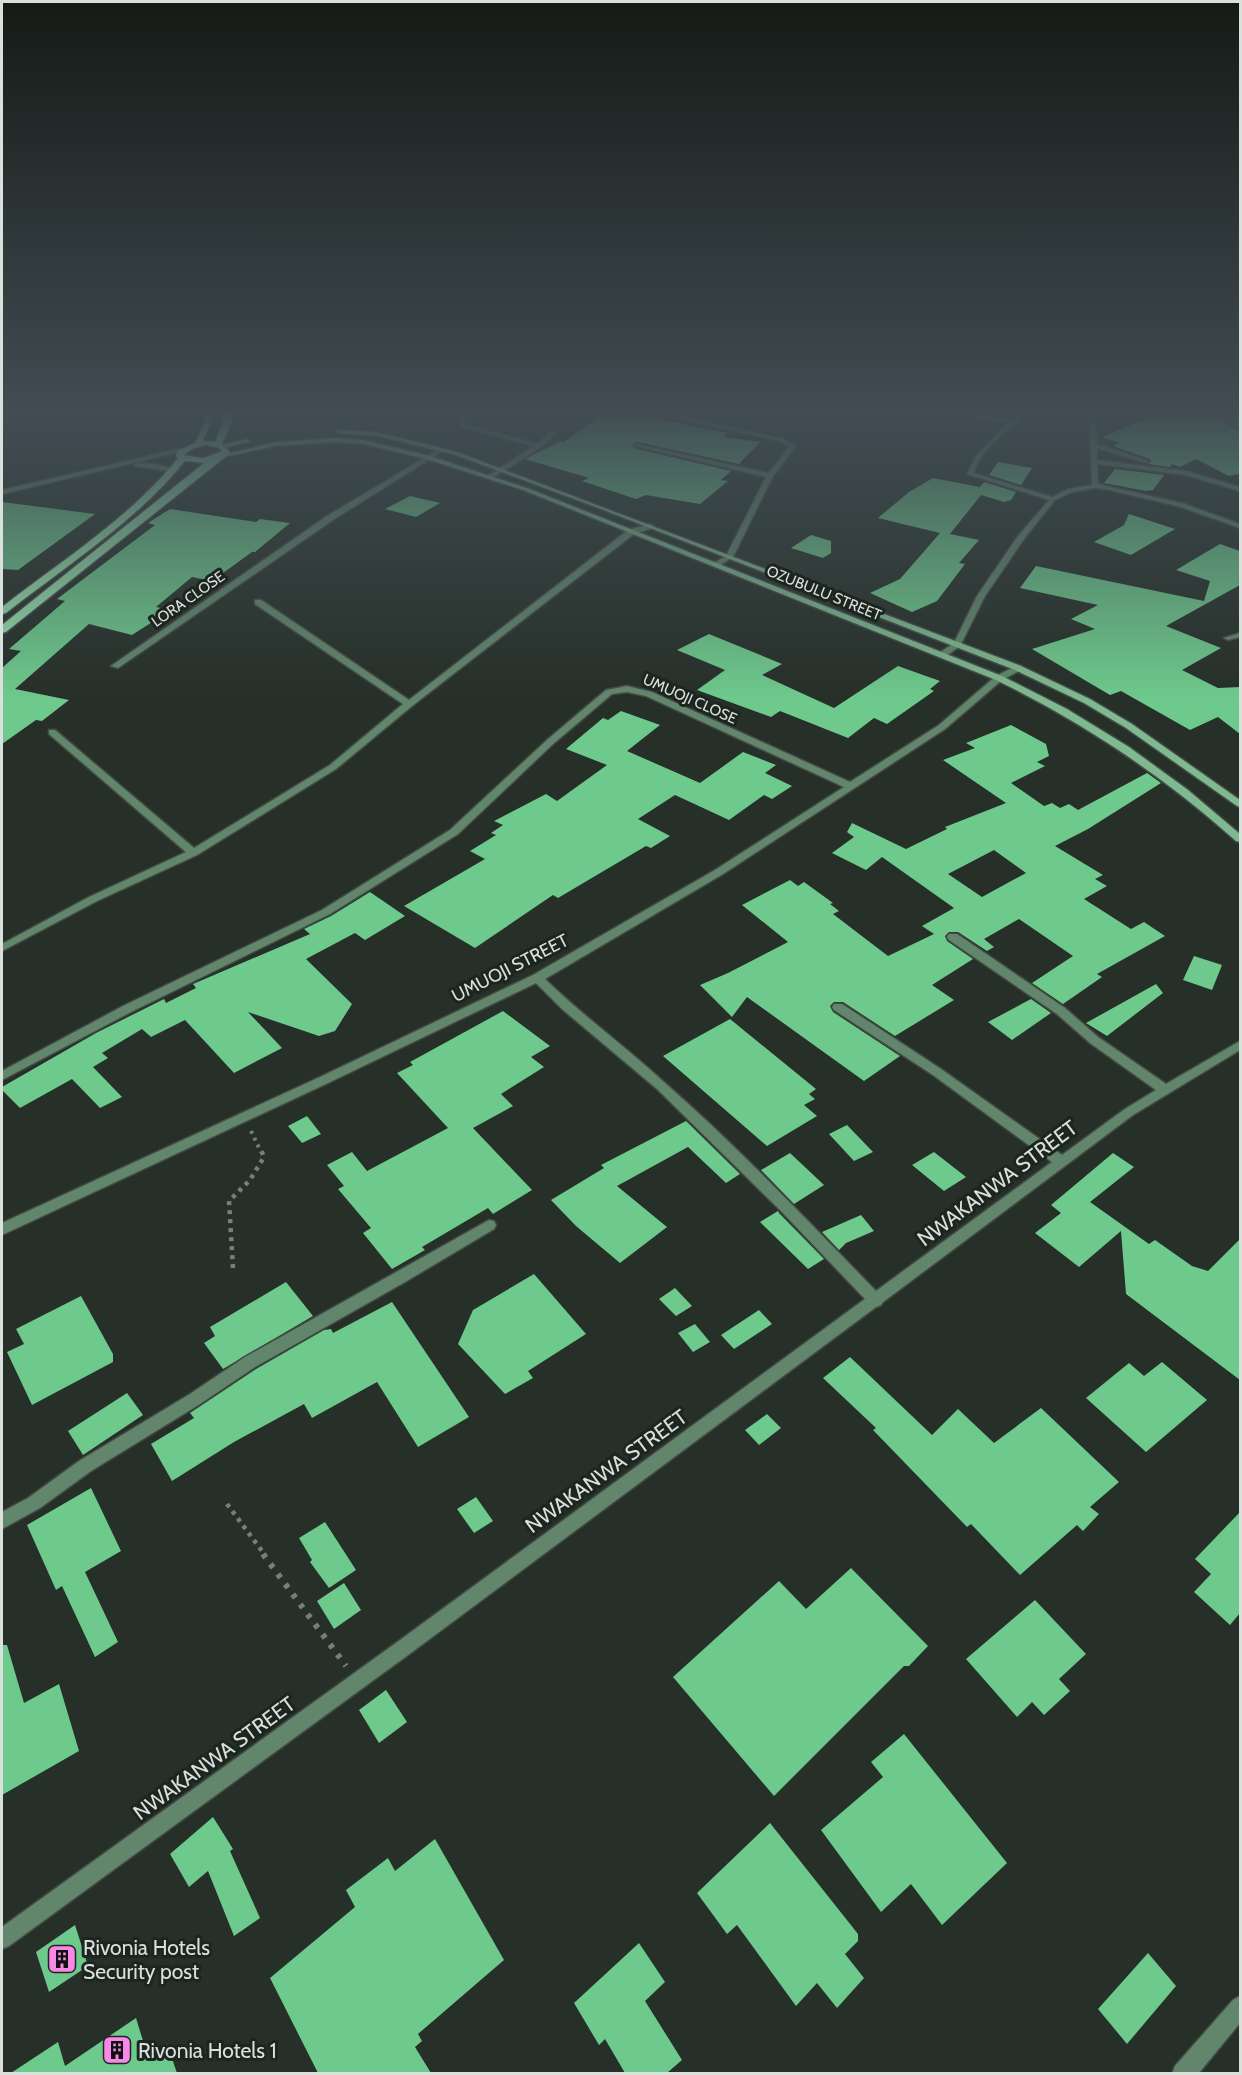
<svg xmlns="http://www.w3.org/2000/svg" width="1242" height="2075" viewBox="0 0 1242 2075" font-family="Cabin,sans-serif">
<rect width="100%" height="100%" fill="#262f28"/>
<path fill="#6ec98c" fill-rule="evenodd" d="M609,409L727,433L724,437L760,442L739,464L637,442L633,444V448L731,471L721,480L728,481L700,504L646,495L636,499L582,481L589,478L525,459L561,441L564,442Z
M1211,409H1240V423Z
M1197,410L1240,431V474L1229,476L1196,459L1180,467L1172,464L1170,467L1148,464L1151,462L1150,459L1113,446L1120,443L1102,437L1150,417Z
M998,462L1032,468L1021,485L989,475Z
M1115,469L1164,475L1153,490L1146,491L1104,483Z
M933,478L980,487L984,482L1016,492L1011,500L1004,502L981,495L950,534L979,540L959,563L965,564L937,601L912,612L870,593L900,579L940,533L878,518L909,492Z
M410,496L440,503L416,517L385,509Z
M2,502L95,514L18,570L2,569Z
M170,509L256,522L260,519L290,523L255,552H252L212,581L192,577L156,607L171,610L132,635L89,624L15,689L69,700L42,721L36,720L2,744V668L21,651L9,649L65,601L57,599L155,525L148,523Z
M1129,514L1175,529L1131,555L1094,542L1124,525Z
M811,535L831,541V553L823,558L791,548Z
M1220,544L1240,551V585L1166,626L1221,648L1182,670L1218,688L1240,687V734L1218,717L1190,730L1121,691L1110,695L1032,649L1095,629L1071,619L1098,605L1020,588L1036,566L1204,601L1210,581L1176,570Z
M709,634L782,664L762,675L834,708L898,666L940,681L930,689L934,691L887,724L874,718L848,738L780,711L771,717L697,690L725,670L677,650Z
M621,711L660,725L627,751L700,783L743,752L776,765L765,773L792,786L772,799L764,795L729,820L675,795L638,819L670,836L651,848L646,846L558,898L553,895L475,948L404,906L485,859L470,851L496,835L491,833L503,825L494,821L546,794L557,801L607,765L566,749L603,718L608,720Z
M1011,725L1046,744L1049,756L1037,762L1045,766L1011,783L1044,806L1052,803L1060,808L1069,804L1078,810L1147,773L1161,783L1088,829L1055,846L1103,875L1095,879L1107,886L1084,899L1131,929L1144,922L1165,936L1097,974L1102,977L1063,1004L1032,983L1073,956L1019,919L984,939L994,947L987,951L958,932H949L945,936L947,941L973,959L932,985L954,1000L895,1036L843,1002H834L830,1006L833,1012L900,1056L864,1081L747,997L732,1017L700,985L728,973L788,942L742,905L790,880L798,886L804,882L833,903L830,904L839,911L833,914L888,956L934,934L922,926L954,908L882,857L866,870L832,853L854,837L847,832L852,823L906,849L947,829L945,827L1006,803L943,760L975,748L966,743ZM994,850L1026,873L982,897L948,874Z
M370,892L405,916L365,940L355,933L306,959L352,1004L335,1031L319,1036L248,1012L282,1048L234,1073L185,1020L151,1037L142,1029L102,1053L108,1058L93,1067L122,1097L100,1108L72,1079L20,1108L2,1090V1087L96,1033L164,999L166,1003L196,988L193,984L310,934L304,929L331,916Z
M1194,956L1222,965L1212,990L1183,980Z
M1156,984L1163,993L1107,1036L1086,1023Z
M1031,999L1051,1013L1012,1040L988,1022Z
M503,1011L550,1046L531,1057L544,1067L501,1094L513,1106L473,1128L532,1190L493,1214L488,1208L422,1247L425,1250L392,1269L363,1233L371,1228L338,1189L344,1186L327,1165L352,1152L367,1171L448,1128L397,1073L413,1065L410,1062Z
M730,1019L816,1089L809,1094L815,1099L804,1105L817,1116L767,1146L663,1056Z
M307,1116L321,1134L302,1143L288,1126Z
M686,1121L740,1174L726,1183L688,1147L617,1186L667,1227L620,1263L576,1226L551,1200L604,1168L601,1165Z
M847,1125L873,1152L854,1161L829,1134Z
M934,1152L966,1177L944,1191L912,1165Z
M790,1153L824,1185L794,1204L761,1170Z
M1113,1153L1134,1167L1090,1202L1149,1244L1155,1240L1192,1266L1208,1271L1240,1239V1380L1126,1294L1121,1231L1079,1267L1035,1233L1061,1213L1051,1205Z
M778,1211L779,1213L824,1259L808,1269L760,1222Z
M861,1215L874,1231L846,1243L839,1250L822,1232Z
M534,1274L586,1334L528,1371L533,1378L505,1394L458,1344L473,1310Z
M286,1282L313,1316L223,1369L204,1343L215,1336L210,1327Z
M675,1288L692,1306L676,1316L659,1299Z
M81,1296L113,1354V1362L32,1405L7,1352L24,1344L16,1329Z
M392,1302L469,1417L418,1447L377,1382L312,1418L304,1404L234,1442L172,1481L151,1444L194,1418L190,1413L256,1369L324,1330L331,1329L333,1333Z
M759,1310L772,1324L734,1349L721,1335Z
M695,1324L710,1342L693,1352L678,1333Z
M850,1357L932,1435L958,1409L994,1443L1041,1408L1119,1482L1090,1507L1099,1514L1083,1531L1077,1525L1020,1575L971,1524L967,1527L873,1430L876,1428L823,1378Z
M1162,1362L1207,1400L1146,1452L1086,1398L1129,1363L1144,1376Z
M127,1393L143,1415L83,1455L68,1431Z
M767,1414L781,1428L759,1445L745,1430Z
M91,1488L121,1551L85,1572L118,1642L95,1657L62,1586L56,1590L27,1525Z
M476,1497L493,1521L474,1533L457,1509Z
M1240,1512V1613L1230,1625L1194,1592L1211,1574L1195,1559Z
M325,1522L356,1570L329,1588L310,1562L312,1560L299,1538Z
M851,1568L928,1646L909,1666H904L774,1796L673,1677L779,1581L806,1609Z
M344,1583L361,1610L334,1629L317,1601Z
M1035,1600L1086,1654L1059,1679L1070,1691L1044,1715L1032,1702L1017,1717L966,1659Z
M2,1645H7L24,1703L59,1684L79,1751L2,1795Z
M386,1690L407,1722L379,1743L359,1710Z
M904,1734L1007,1863L942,1925L911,1884L881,1912L821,1830L883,1777L871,1762Z
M213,1817L233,1849L230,1851L260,1918L234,1936L208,1871L189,1887L170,1854Z
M770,1823L858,1934V1941L845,1954L864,1978L837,2008L817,1983L796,2006L737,1925L727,1934L697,1893Z
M435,1839L504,1960L418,2034L422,2041L415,2047L431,2073H318L270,1978L355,1907L346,1890L388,1858L395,1871Z
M75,1925L88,1966L49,1992L36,1952Z
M639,1943L665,1982L645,2001L682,2060L667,2073H625L605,2039L599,2045L574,2003Z
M1148,1953L1176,1986L1127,2044L1098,2009Z
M136,2018L148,2057L167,2044L177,2073H11L58,2042L65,2066Z"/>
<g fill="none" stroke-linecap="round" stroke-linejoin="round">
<g stroke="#434b45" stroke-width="4">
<path id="service" d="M481,409L483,412L465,423L466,425L538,444L551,432L556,433L541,447L492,478H488V476L534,446L462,427L460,421Z
M1199,409H1206L1240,425V429Z"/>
</g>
<g stroke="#434b45" stroke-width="3">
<path id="minor" d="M932,409H945L1011,420L1025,409H1032C1013,429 982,444 974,473L1052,497L1068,489L1092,485L1089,409H1095L1097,444L1149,461L1146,463L1097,448V460L1186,471L1240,487V491L1186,475L1097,464L1098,484L1185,504L1240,524V528L1181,507L1110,490L1095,488L1072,492L1055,500L1024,539L985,596L960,646L945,657H939V653L954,643L977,596L1018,536L1049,500L967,474L976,456L1008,423Z
M680,416L784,439L796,446L772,478L733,557L719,566L712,564L726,556L766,477L634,446L637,444L769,473L789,447L780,441L678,419Z
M182,448L185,450L184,451L2,494V490Z
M441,448L446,449L333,520L118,668L111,666L327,516Z
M137,463L156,464L177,470L174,472L135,466V464Z
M650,524L654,526L653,528L634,534L412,706L336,769L197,855L97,901L2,951V944L89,897L186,852L49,734V730H55L194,848L330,765L403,704L255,604V600H261L409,700L628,530Z
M1240,633V637L1228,640L1224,638Z
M1018,665L1021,666V670L1002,680L945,729L723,874L545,979C583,1016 626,1047 665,1083C739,1148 807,1220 876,1291L1052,1162L933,1075L834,1010L832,1007L834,1004H842L941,1069L1062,1155L1125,1109L1156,1090L1090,1043L1057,1014L949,940L947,937L949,934H957L1065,1008L1098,1037L1166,1084L1240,1041V1050L1133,1115L883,1302L881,1305L876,1307L408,1655L9,1946L2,1949V1927L396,1643L865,1299L781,1211L657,1089L562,1009L536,983L328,1083L2,1235V1223L320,1077L533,975L715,870L844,787L646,696L627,692L612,694L553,744L458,834L330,914L131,1012L2,1080V1071L123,1006L322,910L450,830L547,740L606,690L627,686L652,692L850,782L939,725L996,676Z
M489,1220L494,1221L496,1225L494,1229L405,1282L255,1367L200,1404L91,1471L40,1508L2,1529V1512L28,1498L79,1461L190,1394L245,1357Z
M1240,1996V2023L1198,2074H1172L1175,2066L1233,2000Z"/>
</g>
<g stroke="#434b45" stroke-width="3">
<path id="secondary" d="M339,430L377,432L457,452L1021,666L1090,699L1132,724L1240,800V807L1237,806L1126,728L1084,703L1015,670L596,507L453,454L377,436L337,433V431Z
M334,438L363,440L430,456L527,488L1002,676L1067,709L1129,747L1188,790L1240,834V842L1236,841C1163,776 1084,723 996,680L523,490L426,459L363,444L334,442L276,446L220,458L217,456L276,442Z
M247,439L250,441L249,442L222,448L219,446Z"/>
</g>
<g stroke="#434b45" stroke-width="3">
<path id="primary" d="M208,409H216L203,441L215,442L223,423L225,409H233L231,423L222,444L230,452L229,454L6,632L2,633V625L204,463L185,461C137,521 66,566 6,613L2,614V607C61,561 131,517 178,458L176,456L177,451L195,443L204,424ZM206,445L219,448L222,451L203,458L184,455L194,448Z"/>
</g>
<path stroke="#777f79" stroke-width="4" stroke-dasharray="3 4.5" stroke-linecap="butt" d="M251,1131L261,1152"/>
<path stroke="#777f79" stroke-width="4.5" stroke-dasharray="4 5" stroke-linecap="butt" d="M233,1268L229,1201L250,1180L264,1157L261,1150
M227,1504L265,1555"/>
<path stroke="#777f79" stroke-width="6" stroke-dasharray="4.5 8" stroke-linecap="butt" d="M263,1554L346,1666"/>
<use href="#service" fill="#62866c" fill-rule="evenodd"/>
<use href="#minor" fill="#62866c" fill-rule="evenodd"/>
<use href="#secondary" fill="#7fb98f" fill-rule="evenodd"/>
<use href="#primary" fill="#95e0ab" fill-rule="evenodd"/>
</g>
<linearGradient id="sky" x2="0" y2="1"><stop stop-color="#151a16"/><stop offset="0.59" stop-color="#414d53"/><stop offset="1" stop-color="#414d53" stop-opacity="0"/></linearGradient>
<rect width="1242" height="699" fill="url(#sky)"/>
<defs>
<g id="building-square" transform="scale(1.5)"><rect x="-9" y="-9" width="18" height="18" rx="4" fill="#f987e8" stroke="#1c251f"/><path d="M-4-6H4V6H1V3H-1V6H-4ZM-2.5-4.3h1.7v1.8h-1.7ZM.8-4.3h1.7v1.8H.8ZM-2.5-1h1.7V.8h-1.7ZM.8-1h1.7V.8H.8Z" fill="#111"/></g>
</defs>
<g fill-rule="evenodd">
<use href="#building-square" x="62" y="1959"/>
<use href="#building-square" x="117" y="2050"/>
</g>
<g text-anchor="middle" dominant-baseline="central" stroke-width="6" stroke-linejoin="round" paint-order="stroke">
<g font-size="15" fill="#dae0db" stroke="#1c251f">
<text transform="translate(824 593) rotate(22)">OZUBULU STREET</text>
<text transform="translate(188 599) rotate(-35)">LORA CLOSE</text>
<text transform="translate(690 699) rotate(24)">UMUOJI CLOSE</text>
</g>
<g font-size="18" fill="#dae0db" stroke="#1c251f">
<text transform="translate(510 968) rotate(-27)">UMUOJI STREET</text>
</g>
<g font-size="21" fill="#dae0db" stroke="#1c251f">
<text transform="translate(997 1183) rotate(-37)">NWAKANWA STREET</text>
<text transform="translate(606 1471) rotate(-36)">NWAKANWA STREET</text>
<text transform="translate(214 1758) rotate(-36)">NWAKANWA STREET</text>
</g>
<g font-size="21" fill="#dae0db" stroke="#1c251f" text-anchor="start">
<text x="83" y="1947">Rivonia Hotels<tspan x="83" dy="24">Security post</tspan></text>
<text x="138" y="2050">Rivonia Hotels 1</text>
</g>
</g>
<rect width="1242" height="2075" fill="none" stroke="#dae0db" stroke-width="6"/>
</svg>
